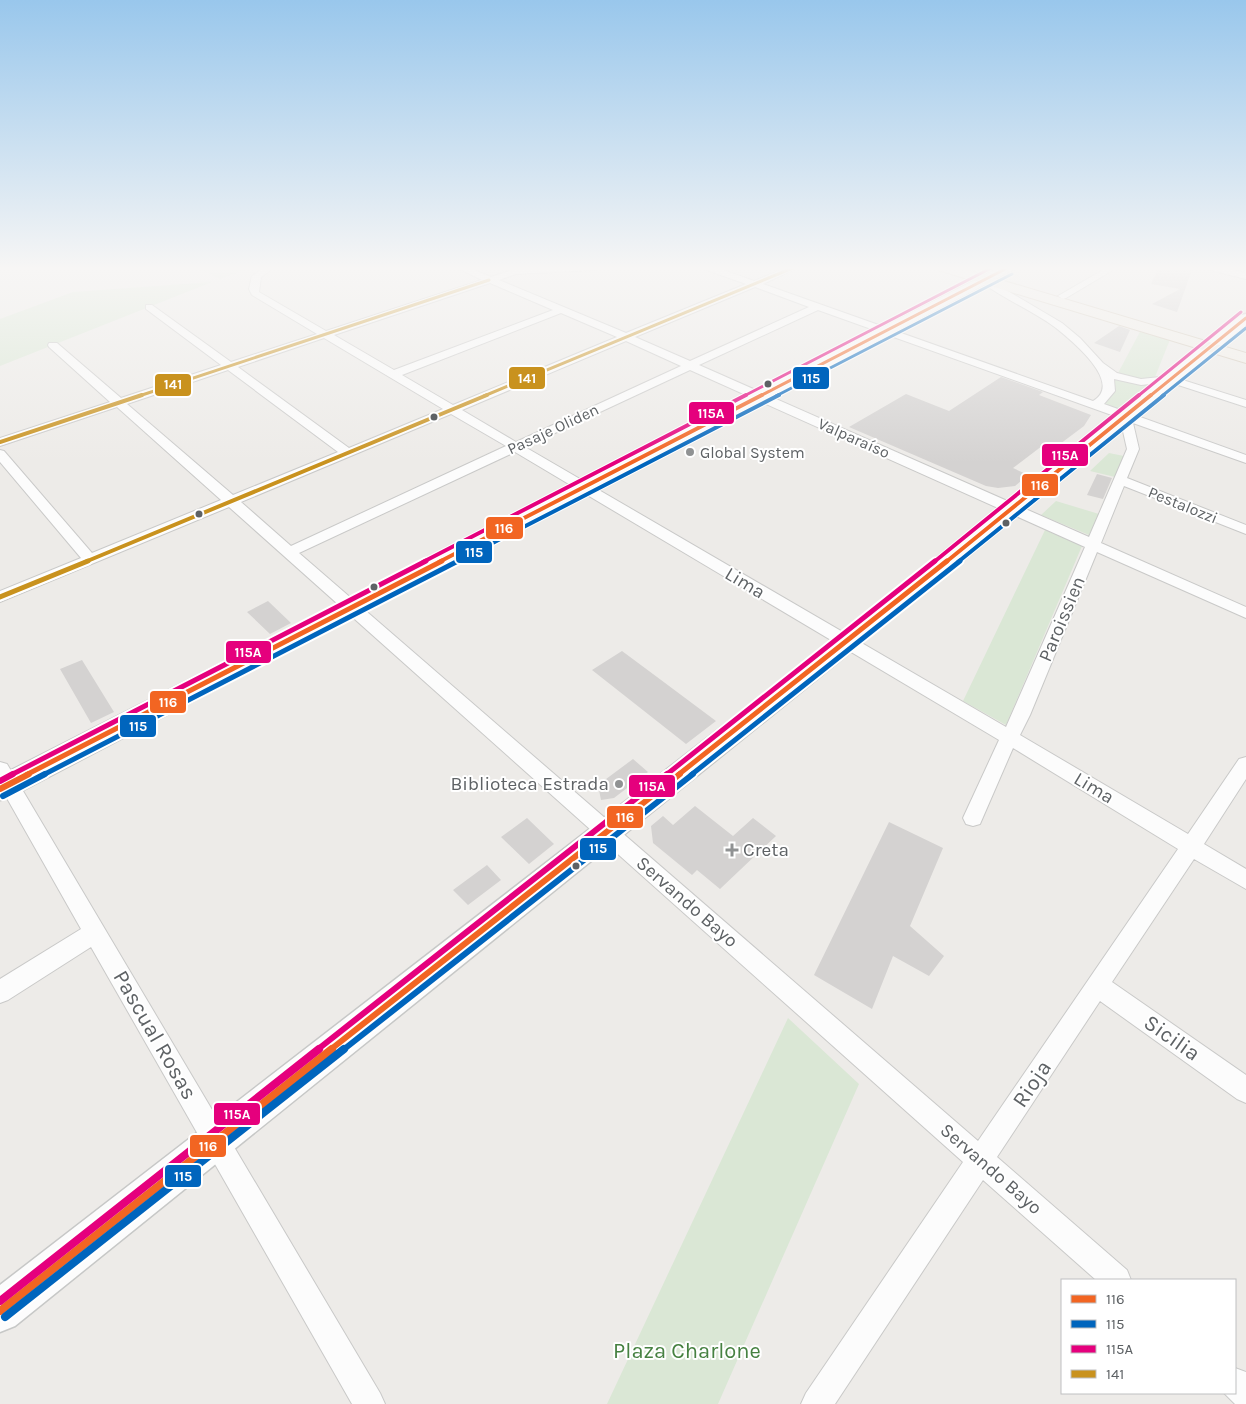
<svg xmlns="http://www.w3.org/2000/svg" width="1246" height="1404" viewBox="0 0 1246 1404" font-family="Karla,sans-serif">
<rect width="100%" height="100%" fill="#edebe8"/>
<path fill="#dae7d5" d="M195,267H253L220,279Z
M212,282L0,366V319L73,292Z
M1142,328L1171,337L1151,387L1123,412L1101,405Z
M1109,453L1124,456L1115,477L1090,471Z
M1056,501L1099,514L1089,535L1041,515Z
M1045,530L1082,546L1006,725L963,701Z
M788,1018L859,1084L718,1404H607Z"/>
<path fill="#d4d2d1" d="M1159,267H1193L1177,312L1152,304L1180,289L1151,284Z
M1119,326L1130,330L1120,352L1094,343Z
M1001,377L1043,392L1039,395L1091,415L1084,426L1052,450L1042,446L1013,468L1028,475L1015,486L998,488L986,486L849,427L906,394L949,411Z
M1097,474L1112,478L1103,499L1087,495Z
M268,601L291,623L270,634L247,612Z
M622,651L653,674L716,721L686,744L592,670Z
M82,660L114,712L91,723L60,669Z
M633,759L648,772L614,798L601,800L598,785Z
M695,806L733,836L753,818L776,836L720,889L697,870L692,875L653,843L651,826L663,816L673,825Z
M527,818L554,844L529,864L501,837Z
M889,822L943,848L910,926L944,956L929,976L893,956L872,1009L814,975Z
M487,865L501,880L468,905L453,890Z"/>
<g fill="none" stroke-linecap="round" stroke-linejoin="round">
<g stroke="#c9c9c8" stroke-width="2">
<path id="minor" d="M265,267H275L261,277L259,292L326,331L482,280L456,267H467L491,277L521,267H533V268L598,267L594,270L516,274L499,280L626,333L746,284L704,269L703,267H715L754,281L788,267H799L763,284L1093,401C1124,383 1072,341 1056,328C1033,311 1004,299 981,282V278L984,277L1062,323L1080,338L1103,363L1117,373L1141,379L1170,376L1246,400V407L1169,382L1141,385L1114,379L1115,391L1104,404L1246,455V463L1133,423L1139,449L1127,478L1246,525V534L1124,486L1101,543L1246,607V618L1097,552L1030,715L1020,735L1188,834L1239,759L1246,757V779L1204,844L1246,869V889L1194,859L1112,982L1246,1075V1103L1237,1099L1100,1001L997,1157L1127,1270L1131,1280H1096L983,1180L835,1404H801L806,1393L963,1162L229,507L0,602V591L81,558L0,462V450L4,451L92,553L221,500L117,407L0,446V438L110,402L49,347L48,345L49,343H57L121,398L221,365L146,309V305H152L231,362L317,334L252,295L249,289L252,276ZM490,283L553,310L394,370L334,335ZM755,287L809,307L690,361L635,337ZM818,310L1120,418L1127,449L1089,537L699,365ZM561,313L617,337L453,405L402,375ZM324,338L443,409L349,448L238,367ZM626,341L681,366L516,442L462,410ZM228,370L338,452L233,495L127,404ZM690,370L1085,547L1006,727L525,447ZM451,414L506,446L291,546L241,502ZM515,452L999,740L963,818L966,824L973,826L980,824L1013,748L1178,849L978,1141L299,553Z
M1108,267H1118L1066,298L1063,299L1058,296Z
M1205,267H1219L1246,273V279L1206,269Z
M0,762L7,764L380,1393L385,1404H352L91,947L8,1000L0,1003V979L81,929L0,786Z
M1235,1368L1246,1372V1404H1235L1224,1393H1235Z"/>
</g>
<g stroke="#c7c8c7" stroke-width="3">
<path id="secondary" d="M1000,267H1015L1013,270L10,797L0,800V776Z
M1246,314V325L854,649L15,1326L0,1332V1285L838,637L1241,315Z"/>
</g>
<g stroke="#d2c8b9" stroke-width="2">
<path id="primary" d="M936,267H957L1246,353V363L938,270Z"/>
</g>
<use href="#minor" fill="#fcfcfc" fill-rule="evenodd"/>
<use href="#secondary" fill="#fcfcfc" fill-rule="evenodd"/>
<use href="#primary" fill="#f2efe9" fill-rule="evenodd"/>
<g stroke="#fff" stroke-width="5">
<path id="bus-1-far4" d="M760,396L1009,267
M1150,396L1246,318"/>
</g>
<g stroke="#fff" stroke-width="6">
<path id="bus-1-far3" d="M439,562L762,395
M946,562L1151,395"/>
</g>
<g stroke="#fff" stroke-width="9">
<path id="bus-1-far2" d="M26,775L442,561
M678,775L947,561"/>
</g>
<g stroke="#fff" stroke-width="10">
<path id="bus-1-far1" d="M0,789L29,774
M330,1050L680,774"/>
</g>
<g stroke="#fff" stroke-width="12">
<path id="bus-1" d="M0,1311L332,1049"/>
</g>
<g stroke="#fff" stroke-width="5">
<path id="bus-2-far4" d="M776,396L1012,274
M1162,396L1246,328"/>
</g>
<g stroke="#fff" stroke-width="6">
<path id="bus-2-far3" d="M456,562L779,395
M958,562L1164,395"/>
</g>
<g stroke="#fff" stroke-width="9">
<path id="bus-2-far2" d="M43,775L458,561
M691,775L960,561"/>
</g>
<g stroke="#fff" stroke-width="10">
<path id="bus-2-far1" d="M3,796L45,774
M343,1050L693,774"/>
</g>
<g stroke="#fff" stroke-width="12">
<path id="bus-2" d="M5,1317L344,1049"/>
</g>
<g stroke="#fff" stroke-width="5">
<path id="bus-3-far4" d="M744,396L993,267
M1138,396L1241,312"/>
</g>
<g stroke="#fff" stroke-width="6">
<path id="bus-3-far3" d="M423,562L746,395
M934,562L1139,395"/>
</g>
<g stroke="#fff" stroke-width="9">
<path id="bus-3-far2" d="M11,775L426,561
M666,775L935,561"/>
</g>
<g stroke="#fff" stroke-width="10">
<path id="bus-3-far1" d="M0,781L13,774
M317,1050L667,774"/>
</g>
<g stroke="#fff" stroke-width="12">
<path id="bus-3" d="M0,1301L319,1049"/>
</g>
<g stroke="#fff" stroke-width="5">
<path id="bus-4-far2" d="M139,396L489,280
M484,396L795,267"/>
</g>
<g stroke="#fff" stroke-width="6">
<path id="bus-4-far1" d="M0,442L142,395
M85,562L487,395"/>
</g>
<g stroke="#fff" stroke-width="9">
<path id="bus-4" d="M0,597L88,561"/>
</g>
<use href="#bus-1-far4" stroke="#f26522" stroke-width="3"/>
<use href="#bus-1-far3" stroke="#f26522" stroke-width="4"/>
<use href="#bus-1-far2" stroke="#f26522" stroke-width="5"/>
<use href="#bus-1-far1" stroke="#f26522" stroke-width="6"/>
<use href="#bus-1" stroke="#f26522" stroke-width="8"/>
<use href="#bus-2-far4" stroke="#0065bd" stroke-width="3"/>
<use href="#bus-2-far3" stroke="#0065bd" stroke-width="4"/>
<use href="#bus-2-far2" stroke="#0065bd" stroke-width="5"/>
<use href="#bus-2-far1" stroke="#0065bd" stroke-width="6"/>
<use href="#bus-2" stroke="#0065bd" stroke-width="8"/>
<use href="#bus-3-far4" stroke="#e5007d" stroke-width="3"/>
<use href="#bus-3-far3" stroke="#e5007d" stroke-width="4"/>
<use href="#bus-3-far2" stroke="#e5007d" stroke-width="5"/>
<use href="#bus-3-far1" stroke="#e5007d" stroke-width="6"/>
<use href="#bus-3" stroke="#e5007d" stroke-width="8"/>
<use href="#bus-4-far2" stroke="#c9921e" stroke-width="3"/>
<use href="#bus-4-far1" stroke="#c9921e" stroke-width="4"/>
<use href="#bus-4" stroke="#c9921e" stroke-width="5"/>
</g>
<linearGradient id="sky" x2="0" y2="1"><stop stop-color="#99c7ec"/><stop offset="0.58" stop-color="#f7f6f5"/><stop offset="1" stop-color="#f7f6f5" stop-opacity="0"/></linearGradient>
<rect width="1246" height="463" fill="url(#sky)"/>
<g fill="#5e6265" stroke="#fff" stroke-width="2">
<circle cx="768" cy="384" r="4.5"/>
<circle cx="434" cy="417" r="4.5"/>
<circle cx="199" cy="514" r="4.5"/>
<circle cx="1006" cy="523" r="4.5"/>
<circle cx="374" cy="587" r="4.5"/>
<circle cx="576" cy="866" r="4.5"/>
</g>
<g fill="#909293" stroke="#fff" stroke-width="2">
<circle cx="690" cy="452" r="5"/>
<circle cx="619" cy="784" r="5"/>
<path d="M729.5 842.5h5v5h5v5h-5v5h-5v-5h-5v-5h5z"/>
</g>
<g text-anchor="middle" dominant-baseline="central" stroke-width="4" stroke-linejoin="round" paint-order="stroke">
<g font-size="16" fill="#5e6265" stroke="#fff">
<text transform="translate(553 429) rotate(-25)">Pasaje Oliden</text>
<text transform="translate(854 438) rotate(24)">Valparaíso</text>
<text transform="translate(1183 505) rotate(22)">Pestalozzi</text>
</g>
<g font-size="16" fill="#5e6265" stroke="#fff" text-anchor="start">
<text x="700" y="452">Global System</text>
</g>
<g font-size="19" fill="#5e6265" stroke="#fff">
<text transform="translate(745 583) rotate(31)">Lima</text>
<text transform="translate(1062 619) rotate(-67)">Paroissien</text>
<text transform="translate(1094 788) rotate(31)">Lima</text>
<text transform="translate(687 902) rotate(41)">Servando Bayo</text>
<text transform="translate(991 1169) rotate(41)">Servando Bayo</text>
</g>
<g font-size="19" fill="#5e6265" stroke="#fff" text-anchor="end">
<text x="609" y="784">Biblioteca Estrada</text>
<text x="743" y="850" text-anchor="start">Creta</text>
</g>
<g font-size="22" fill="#5e6265" stroke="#fff">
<text transform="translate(155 1035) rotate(60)">Pascual Rosas</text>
<text transform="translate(1172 1038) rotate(35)">Sicilia</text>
<text transform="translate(1032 1084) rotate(-56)">Rioja</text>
</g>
<g font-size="22" fill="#468141" stroke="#fff">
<text x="687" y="1351">Plaza Charlone</text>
</g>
</g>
<g stroke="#fff" stroke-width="2">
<rect x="792" y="366" width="38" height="24" rx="5" fill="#0065bd"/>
<rect x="508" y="366" width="38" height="24" rx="5" fill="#c9921e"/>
<rect x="154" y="373" width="38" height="24" rx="5" fill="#c9921e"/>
<rect x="688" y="401" width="47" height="24" rx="5" fill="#e5007d"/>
<rect x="1041" y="443" width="48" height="24" rx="5" fill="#e5007d"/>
<rect x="1021" y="473" width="38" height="24" rx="5" fill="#f26522"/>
<rect x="485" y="516" width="39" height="24" rx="5" fill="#f26522"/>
<rect x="455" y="540" width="38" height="24" rx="5" fill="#0065bd"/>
<rect x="225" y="640" width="47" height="24" rx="5" fill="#e5007d"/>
<rect x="149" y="690" width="38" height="24" rx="5" fill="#f26522"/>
<rect x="119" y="714" width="38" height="24" rx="5" fill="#0065bd"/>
<rect x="628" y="774" width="48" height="24" rx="5" fill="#e5007d"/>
<rect x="606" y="805" width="38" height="24" rx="5" fill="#f26522"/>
<rect x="579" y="837" width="38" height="24" rx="5" fill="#0065bd"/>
<rect x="213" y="1102" width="48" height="24" rx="5" fill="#e5007d"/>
<rect x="189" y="1134" width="38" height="24" rx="5" fill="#f26522"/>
<rect x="164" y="1164" width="38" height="24" rx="5" fill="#0065bd"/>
</g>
<g font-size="14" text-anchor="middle" font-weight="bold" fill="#fff">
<text x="811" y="383">115</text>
<text x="527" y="383">141</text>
<text x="173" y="389">141</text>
<text x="711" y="418">115A</text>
<text x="1065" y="460">115A</text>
<text x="1040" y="490">116</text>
<text x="504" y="533">116</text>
<text x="474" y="557">115</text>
<text x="248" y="657">115A</text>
<text x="168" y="707">116</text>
<text x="138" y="731">115</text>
<text x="652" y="791">115A</text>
<text x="625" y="822">116</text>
<text x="598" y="853">115</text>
<text x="237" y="1119">115A</text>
<text x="208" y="1151">116</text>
<text x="183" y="1181">115</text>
</g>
<rect x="1061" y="1279" width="175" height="115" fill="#ffffff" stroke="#bfc0c1"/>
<rect x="1071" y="1295" width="25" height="8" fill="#f26522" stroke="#bfc0c1"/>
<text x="1106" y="1304" font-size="15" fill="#5e6265">116</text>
<rect x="1071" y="1320" width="25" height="8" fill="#0065bd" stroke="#bfc0c1"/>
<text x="1106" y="1329" font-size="15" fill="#5e6265">115</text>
<rect x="1071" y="1345" width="25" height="8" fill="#e5007d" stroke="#bfc0c1"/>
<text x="1106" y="1354" font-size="15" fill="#5e6265">115A</text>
<rect x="1071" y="1370" width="25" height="8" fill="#c9921e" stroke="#bfc0c1"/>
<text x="1106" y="1379" font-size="15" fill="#5e6265">141</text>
</svg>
